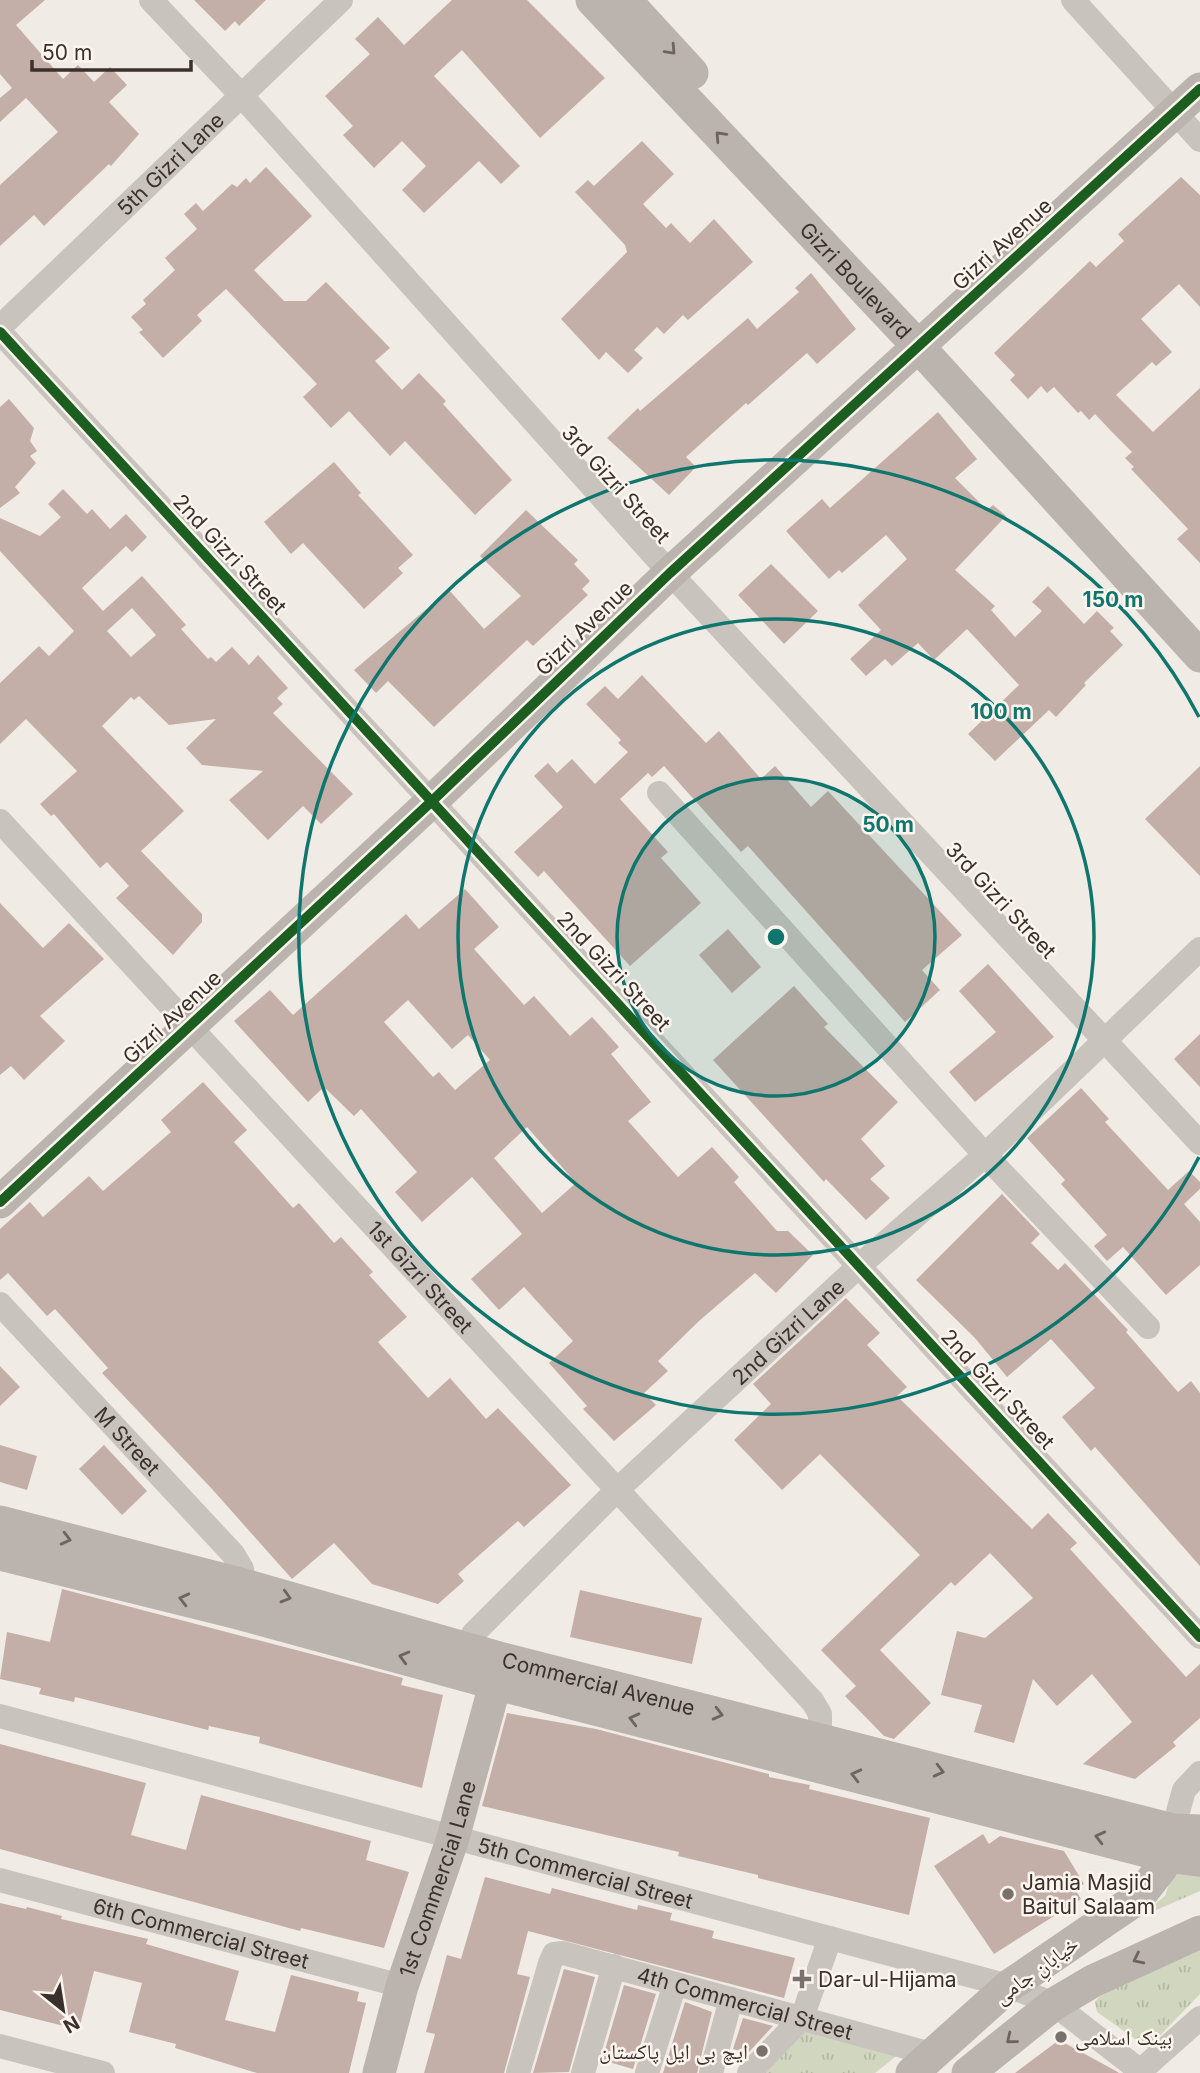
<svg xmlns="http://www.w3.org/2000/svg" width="1200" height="2073" viewBox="0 0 1200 2073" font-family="Inter,'Noto Naskh Arabic',sans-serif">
<defs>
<pattern id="grass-tufts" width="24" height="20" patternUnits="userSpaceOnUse" patternTransform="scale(1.75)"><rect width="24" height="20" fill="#d1d6bf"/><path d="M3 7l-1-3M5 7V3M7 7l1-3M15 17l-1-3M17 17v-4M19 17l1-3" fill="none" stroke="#b4b8a4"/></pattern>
</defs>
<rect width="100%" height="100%" fill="#f0ebe5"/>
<path fill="url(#grass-tufts)" d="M1200,1863V1891L1136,1919L1165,1896L1175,1867Z
M1200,1943V1994L1148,2048L1097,2012L1095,2002L1099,1997L1167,1956Z
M800,2027L899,2054L875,2073H759Z"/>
<path fill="#c3afa7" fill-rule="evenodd" d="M0,0H45L16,25L63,79L78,65L94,82L110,67L127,85L109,102L139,134L111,166L109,164L44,226L34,215L0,246V185L58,132L26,98L0,122V98L12,88L0,74Z
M194,0H266L239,26L235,21L225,31Z
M452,0H527L605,78L540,138L462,50L434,76L520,166L501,184L479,161L424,213L402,190L426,166L402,141L374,168L343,135L353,126L325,96L370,54L355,39L378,17L404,45Z
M642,141L674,174L643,204L666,228L671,223L690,243L714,219L753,262L688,320L683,315L664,334L657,327L634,350L643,358L628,373L606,352L599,360L561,319L627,252L625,245L575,192L588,180L594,186Z
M266,167L312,216L254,270L284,301H306L326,282L390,348L375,361L402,390L419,373L446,401L443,404L512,480L475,515L405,441L390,456L349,411L331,428L303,397L317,384L226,289L197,315L202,321L163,358L139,332L143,330L131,317L146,304L143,300L175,270L165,258L197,229L184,214L196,203L203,211L232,184L237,187L246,178L250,183Z
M1181,177L1200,195V307L1179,284L1141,319L1172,352L1156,366L1152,362L1116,395L1153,432L1200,388V563L1177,539L1188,529L1131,469L1134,467L1125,458L1132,452L1112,432L1095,414L1089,420L1081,411L1078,413L1054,387L1047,393L1041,386L1028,399L1010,380L1015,375L994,353L1090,261L1096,267L1124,241L1118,234Z
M811,273L856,329L817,364L807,353L748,405L746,403L686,457L696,467L669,495L607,438L638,408L640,411L748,318L757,329L799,292L795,288Z
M9,399L34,428L30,441L37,451L30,456L36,463L15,487L20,493L0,508V407Z
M938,412L977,459L955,478L987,510L993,505L1006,516L955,570L995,606L991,610L1015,637L1042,611L1032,602L1048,586L1084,624L1097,611L1114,628L1110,631L1123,645L1084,683L1086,685L1056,717L1049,710L995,761L968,734L1019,685L967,629L934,660L918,643L892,666L885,659L866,676L850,659L881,630L858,605L907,559L886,535L842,573L839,570L829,579L786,531L822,499L830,508Z
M334,462L361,493L358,495L413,555L398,568L403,573L364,609L303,543L291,554L264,522Z
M63,489L87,514L92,509L110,529L126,514L147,537L132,552L126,546L82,588L103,611L142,576L186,625L181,629L208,659L211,657L216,662L232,647L249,665L258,655L288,688L277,698L283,704L273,713L353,794L321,824L303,806L268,840L229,800L263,771L202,765L186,748L216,719L169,725L139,696L134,700L131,697L102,726L184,811L141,851L202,914V922L173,955L116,898L129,886L107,862L100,868L54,814L51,816L40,804L77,771L26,719L0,744V683L39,646L49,656L74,631L0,551V518L40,536L61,517L48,504ZM132,608L156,635L131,657L107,631Z
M526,510L578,560L574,564L590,581L582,589L588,595L533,646L527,640L434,727L388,681L376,693L354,670L449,590L484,629L521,596L480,556Z
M771,564L818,611L784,644L738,595Z
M642,675L706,743L719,731L761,779L775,766L811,807L828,791L962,935L922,970L940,990L905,1022L748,846L741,852L664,766L652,777L648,773L620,799L668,852L661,858L701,903L630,966L544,871L538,877L514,852L563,807L534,776L548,763L557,773L572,759L595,784L628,752L618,743L621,740L586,704L605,686L618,699Z
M1200,766V876L1145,819Z
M465,889L499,927L474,949L524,1005L534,996L570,1036L592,1017L619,1047L611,1054L651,1102L628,1121L678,1177L712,1147L739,1177L734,1182L777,1231H788L813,1255L776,1293L755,1273L699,1321L658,1361L668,1371L644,1393L656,1405L614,1441L583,1409L587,1406L549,1363L573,1341L524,1287L499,1310L471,1279L522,1234L472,1177L422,1222L395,1192L417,1172L361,1109L354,1116L324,1087L308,1102L234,1021L270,990L293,1015L406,914L419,929ZM408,1000L452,1049L468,1035L490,1060L455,1090L439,1072L433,1077L384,1022ZM527,1127L576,1183L542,1213L494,1158Z
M0,903L43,948L69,923L104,959L40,1016L65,1041L24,1080L11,1066L0,1075Z
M728,929L761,967L732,993L699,955Z
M988,964L1054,1037L975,1102L949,1072L996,1032L959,991Z
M794,986L828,1024L824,1027L898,1102L861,1139L885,1166L870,1179L890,1198L866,1220L826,1179L824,1182L713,1060Z
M1200,1034V1087L1174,1059Z
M203,1082L247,1130L234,1142L293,1208L299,1203L334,1243L341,1237L373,1272L369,1275L407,1317L378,1342L428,1398L450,1378L486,1419L498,1408L571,1485L524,1527L518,1521L458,1574L464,1581L438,1604L372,1584L334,1543L292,1579L212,1489L102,1373L108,1368L55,1309L47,1316L8,1273L0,1280V1229L30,1202L43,1217L89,1176L103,1191L171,1132L161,1120Z
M1081,1088L1109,1119L1105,1122L1168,1190L1189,1171L1200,1182V1189L1184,1204L1200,1222V1265L1166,1295L1123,1247L1107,1261L1094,1246L1107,1235L1061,1184L1065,1180L1027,1138Z
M1002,1194L1040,1234L1031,1243L1058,1270L1065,1263L1128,1330L1126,1332L1178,1392L1191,1381L1200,1393V1566L1095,1447L1091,1451L1062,1417L1095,1388L1051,1339L1007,1377L975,1338L916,1280Z
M846,1298L880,1333L867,1345L907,1387L897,1396L1032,1529L1048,1513L1077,1543L1070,1549L1186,1677L1200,1664V1718L1173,1742L1176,1746L1135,1779L1083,1764L1132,1722L1092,1674L1057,1706L1033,1679L1014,1743L974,1732L982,1705L941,1695L957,1631L985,1638L1033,1598L990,1553L955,1586L951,1582L880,1650L931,1703L894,1739L884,1736L845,1696L856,1686L821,1650L920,1555L820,1454L782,1490L734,1440L771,1404L753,1384Z
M0,1366L20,1387L0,1406Z
M0,1445L37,1456L27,1490L0,1482Z
M104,1445L147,1491L122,1515L79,1469Z
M62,1589L403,1678L401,1685L443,1695L422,1788L259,1743L260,1737L209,1726L208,1730L75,1697L74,1702L39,1694L41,1688L0,1679L7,1632L50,1642Z
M580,1590L702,1618L692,1664L570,1637Z
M507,1713L596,1729L769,1774V1777L810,1785L809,1789L930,1818L909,1915L758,1878V1875L678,1856L679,1852L482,1806Z
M0,1744L146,1783L131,1835L186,1850L201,1795L371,1841L366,1860L409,1872L384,1948L301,1928L300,1931L0,1849Z
M983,1834L989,1844L1000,1836L1064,1851L1084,1884L1075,1889L1081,1899L994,1954L934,1866Z
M485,1877L550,1894L552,1888L637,1910L638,1905L672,1913L670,1920L714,1931L712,1938L795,1958L784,1998L528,1931L517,1974L530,1977L504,2073H424L435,2034L426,2032L447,1955L461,1959Z
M0,1903L26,1909L27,1907L62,1916L61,1919L148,1939L146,1944L239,1971L225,2020L275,2032L291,1975L359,1992L357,2001L366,2003L349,2073H257L175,2048L176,2044L129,2032L142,1983L94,1971L80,2025L65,2022L64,2026L0,2010Z
M564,1969L595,1977L569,2072L533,2073Z
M624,1985L656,1994L633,2069L602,2060Z
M685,2002L712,2012L697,2073H663Z
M743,2018L773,2026L748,2053L733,2049Z
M1059,2040L1116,2071L1119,2073H1015Z"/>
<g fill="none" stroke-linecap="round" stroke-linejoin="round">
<g stroke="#c9c3be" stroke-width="24">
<path d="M151,0L241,95L670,573L1200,1143"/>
<path d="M1073,0L1200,140"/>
<path id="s1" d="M0,327L341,0"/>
<path d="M0,332L1200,1637"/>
<path d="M659,793L985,1155L1148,1327"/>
<path id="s2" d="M0,821L813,1702L820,1714V1740"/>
<path id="s3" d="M0,1304L233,1554L242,1569L244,1585"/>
<path id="s4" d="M461,1664L473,1634L618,1489L859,1266L985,1155L1200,949"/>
<path id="s5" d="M0,1716L1009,1986L1054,2004L1143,2073"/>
<path d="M1173,1830L1184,1790L1200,1773"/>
<path id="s6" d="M0,1880L402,1986"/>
<path d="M0,2046L103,2073"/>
<path id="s7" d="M518,2073L550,1963L554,1954L563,1953L935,2055"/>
<path d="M583,2073L614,1966"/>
<path d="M647,2073L675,1984"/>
<path d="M711,2073L731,1999"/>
<path d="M749,2073L802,2018L830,1938"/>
<path d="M1138,2073L1200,2018"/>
</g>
<g stroke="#bab3ae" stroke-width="33">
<path id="s8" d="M592,0L918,346L1200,656"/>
<path d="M625,0L692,73"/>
<path d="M0,1202L431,802L670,573L1200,89"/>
<path id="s9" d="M0,1522L244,1585L503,1659L1173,1830L1200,1831"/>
<path d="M0,1554L238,1613L494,1683L1166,1856L1200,1860"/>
<path id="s10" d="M379,2073L402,1986L453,1838L501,1663"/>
<path d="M912,2073L1009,1986L1138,1898L1162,1867L1171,1836"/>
<path d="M968,2073L1054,2004L1093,1981L1200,1932"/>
</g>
<g stroke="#fbf5ee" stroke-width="15">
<path id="cycleway" d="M0,332L1200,1637
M0,1202L431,802L670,573L1200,89"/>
</g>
<use href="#cycleway" stroke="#1b5e20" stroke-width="10"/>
</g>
<defs><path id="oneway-chevron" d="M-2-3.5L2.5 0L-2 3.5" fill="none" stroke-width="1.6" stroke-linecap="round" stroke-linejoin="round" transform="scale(1.75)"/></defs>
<g stroke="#6e645f">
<use href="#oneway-chevron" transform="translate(671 50) rotate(47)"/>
<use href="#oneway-chevron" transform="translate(720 136) rotate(-133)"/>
<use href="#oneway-chevron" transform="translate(66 1539) rotate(14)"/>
<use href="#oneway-chevron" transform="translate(286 1597) rotate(16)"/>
<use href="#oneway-chevron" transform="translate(184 1599) rotate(-166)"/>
<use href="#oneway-chevron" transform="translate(404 1657) rotate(-165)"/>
<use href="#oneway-chevron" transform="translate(718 1714) rotate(14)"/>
<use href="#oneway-chevron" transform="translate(634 1719) rotate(-166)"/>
<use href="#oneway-chevron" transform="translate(939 1771) rotate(14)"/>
<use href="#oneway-chevron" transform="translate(856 1775) rotate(-166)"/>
<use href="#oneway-chevron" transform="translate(1100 1837) rotate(-166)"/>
<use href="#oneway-chevron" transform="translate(1138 1959) rotate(154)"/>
<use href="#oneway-chevron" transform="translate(1011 2039) rotate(141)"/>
</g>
<circle cx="776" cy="937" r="159" fill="#0f766e" fill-opacity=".12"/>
<g fill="none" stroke="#0f766e" stroke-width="3.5">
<circle cx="776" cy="937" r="159"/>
<circle cx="776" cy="937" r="318"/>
<path d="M1199 1157A477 477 0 1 1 1199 717"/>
</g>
<g fill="#7a716c" stroke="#fbf5ee" stroke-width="2.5">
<circle cx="1008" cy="1894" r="7"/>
<path d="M798.5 1968.5h7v7h7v7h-7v7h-7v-7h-7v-7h7z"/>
<circle cx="1061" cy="2037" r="7"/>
<circle cx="762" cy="2051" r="7"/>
</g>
<g text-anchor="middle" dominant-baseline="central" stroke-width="5" stroke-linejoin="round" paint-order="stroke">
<g font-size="21" fill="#3b302b" stroke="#fbf5ee">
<text stroke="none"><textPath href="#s1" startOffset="236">5th Gizri Lane</textPath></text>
<text transform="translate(1002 244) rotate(-42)">Gizri Avenue</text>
<text stroke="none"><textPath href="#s8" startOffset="385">Gizri Boulevard</textPath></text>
<text transform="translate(616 484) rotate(48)">3rd Gizri Street</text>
<text transform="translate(230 554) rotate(47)">2nd Gizri Street</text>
<text transform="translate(584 628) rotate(-44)">Gizri Avenue</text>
<text transform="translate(1001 900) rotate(47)">3rd Gizri Street</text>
<text transform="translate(614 971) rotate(47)">2nd Gizri Street</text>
<text transform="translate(172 1017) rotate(-43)">Gizri Avenue</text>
<text stroke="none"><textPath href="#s2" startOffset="620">1st Gizri Street</textPath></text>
<text stroke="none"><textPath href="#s4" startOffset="469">2nd Gizri Lane</textPath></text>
<text transform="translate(998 1389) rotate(47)">2nd Gizri Street</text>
<text stroke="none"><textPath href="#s3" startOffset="187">M Street</textPath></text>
<text stroke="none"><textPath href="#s9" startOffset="620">Commercial Avenue</textPath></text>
<text stroke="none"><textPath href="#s5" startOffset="606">5th Commercial Street</textPath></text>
<text stroke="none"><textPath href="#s10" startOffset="203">1st Commercial Lane</textPath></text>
<text stroke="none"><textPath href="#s6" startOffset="208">6th Commercial Street</textPath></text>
<text transform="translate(1036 1970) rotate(-36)">خیابانِ جامی</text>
<text stroke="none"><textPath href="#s7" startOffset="322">4th Commercial Street</textPath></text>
</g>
<g font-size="21" fill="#3b302b" stroke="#fbf5ee" text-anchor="start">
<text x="1022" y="1882">Jamia Masjid<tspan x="1022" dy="24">Baitul Salaam</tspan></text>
<text x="818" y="1979">Dar-ul-Hijama</text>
<text x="1075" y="2037">بینک اسلامی</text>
<text x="748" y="2051" text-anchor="end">ایچ بی ایل پاکستان</text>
</g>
</g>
<circle cx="776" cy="937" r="10" fill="#0f766e" stroke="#fbf5ee" stroke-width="3.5"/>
<g font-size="21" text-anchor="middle" font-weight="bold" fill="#0f766e" stroke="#fbf5ee" stroke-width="5" stroke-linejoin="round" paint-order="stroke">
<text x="1113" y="607">150 m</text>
<text x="1001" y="719">100 m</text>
<text x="888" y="832">50 m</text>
</g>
<g transform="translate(63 2010) rotate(150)" stroke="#fbf5ee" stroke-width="5" paint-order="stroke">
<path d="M0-5L12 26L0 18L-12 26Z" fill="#3b302b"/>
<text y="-10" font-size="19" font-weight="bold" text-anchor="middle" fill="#3b302b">N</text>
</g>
<path d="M32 60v10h159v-10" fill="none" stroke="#3b302b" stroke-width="3.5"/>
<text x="42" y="60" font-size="21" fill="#3b302b" stroke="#fbf5ee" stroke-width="5" paint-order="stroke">50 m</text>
</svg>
